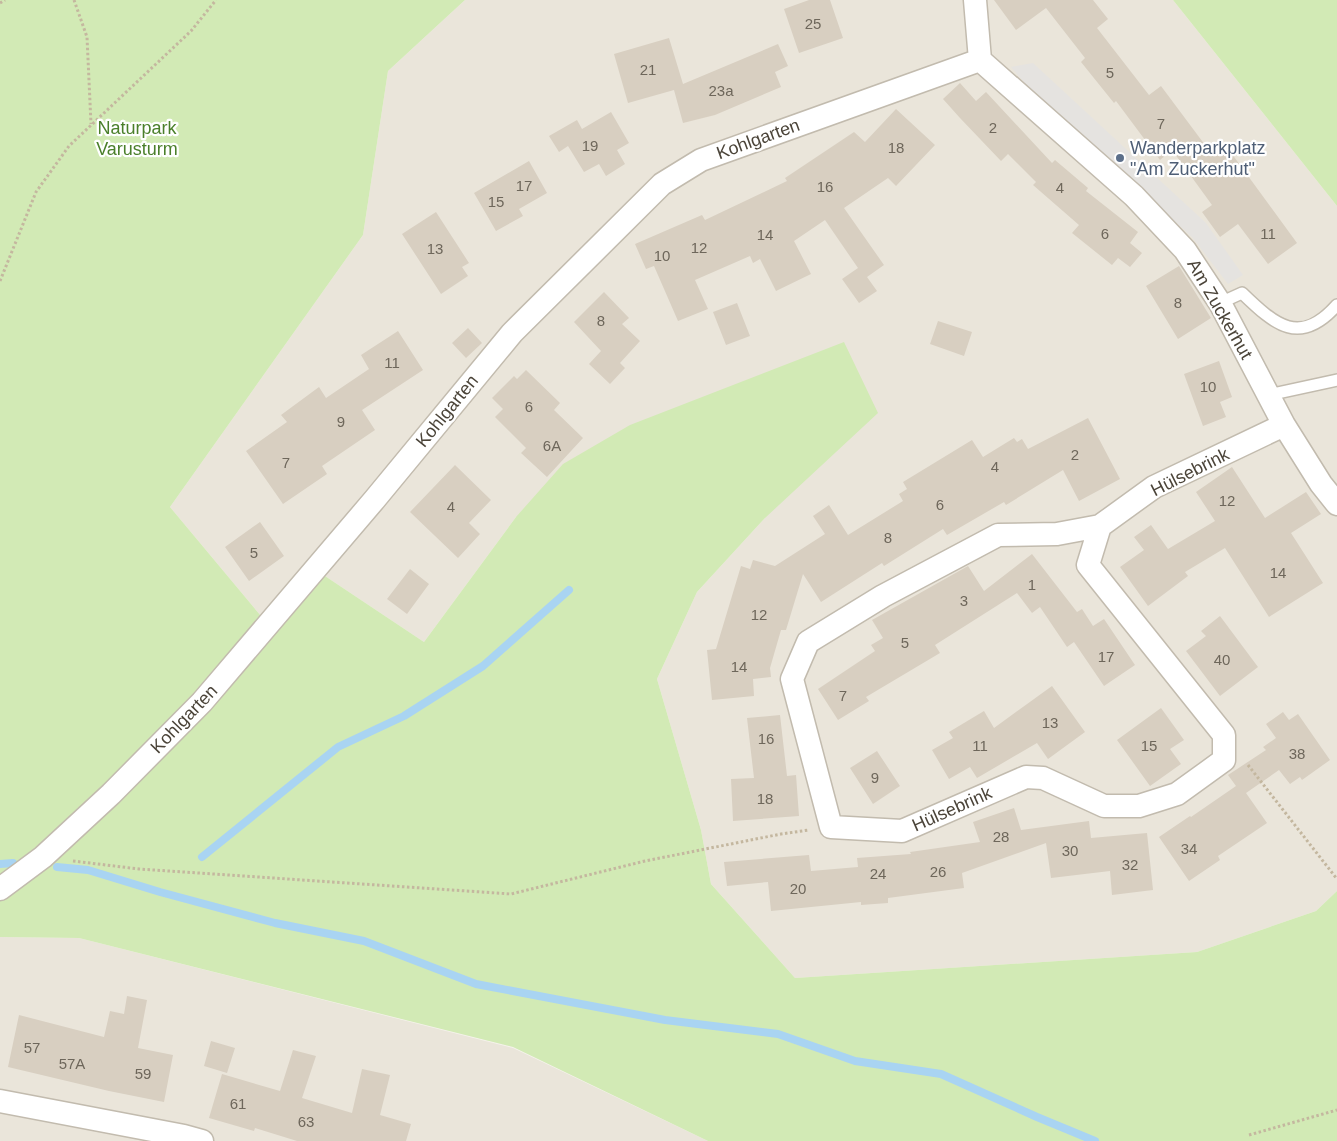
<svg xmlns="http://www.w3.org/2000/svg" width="1337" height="1141" viewBox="0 0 1337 1141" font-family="Helvetica,sans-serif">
<rect width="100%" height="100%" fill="#f6f3ec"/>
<path fill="#eae5da" d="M465,0H1173L1337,206V891L1316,911L1197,952L795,978L711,884L701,830L657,679L697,592L765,518L516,517L424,642L319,572L266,622L170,507L363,235L388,71Z
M0,937L79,938L513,1048L708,1141H0Z"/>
<path fill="#d2eab5" d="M0,0H465L388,71L363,235L170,507L266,622L319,572L424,642L516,517L563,464L630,425L844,342L878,413L765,518L697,592L657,679L701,830L711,884L795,978L1197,952L1316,911L1337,891V1141H708L513,1047L79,938L0,937Z
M1173,0H1337V206Z"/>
<path fill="#e5e3e0" d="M1033,63L1206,223L1243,275L1228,284L1192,237L1033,93L1011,67Z"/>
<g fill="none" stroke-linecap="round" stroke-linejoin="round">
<path stroke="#a9d4f2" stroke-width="8" d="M202,857L338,747L404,716L483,666L569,590
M0,864L13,863
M57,867L88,870L160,892L275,923L364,941L476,984L665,1020L778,1034L855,1061L941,1074L1037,1117L1095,1141"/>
</g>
<path fill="#d8cfc1" d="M809,0H830L843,38L799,53L784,9Z
M994,0H1093L1108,19L1097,28L1149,95L1161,86L1208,149L1221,139L1297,243L1268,264L1238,224L1220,237L1202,212L1212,205L1172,150L1160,160L1116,101L1114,103L1081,62L1085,58L1046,8L1016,30Z
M669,38L683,84L778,44L788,66L775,72L781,87L715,115L683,123L674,90L628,103L614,54Z
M960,83L976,101L986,92L1052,163L1055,160L1088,188L1086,191L1138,232L1130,243L1142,253L1130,267L1118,258L1112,265L1072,233L1079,225L1033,185L1036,182L1008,154L1001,161L960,118L943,99Z
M896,109L935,145L896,186L888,178L844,208L884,265L867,277L877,291L859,303L842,279L858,268L825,220L794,241L811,274L776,291L760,259L753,263L750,256L695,280L708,309L678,321L654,266L646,269L635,244L702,215L705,220L787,181L785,178L854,132L865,142Z
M611,112L629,143L617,150L625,164L606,176L599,164L584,172L568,146L559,152L549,136L577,120L582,129Z
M529,161L547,193L519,209L523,216L496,231L474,193Z
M436,212L469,263L462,267L468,276L441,294L402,234Z
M1179,266L1211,318L1178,339L1146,286Z
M604,292L629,318L622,324L640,341L620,363L625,368L610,384L589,364L601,351L574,322Z
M737,303L750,336L726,345L713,312Z
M938,321L972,332L964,356L930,344Z
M468,328L482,343L466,358L452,343Z
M398,331L423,370L362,410L375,430L322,466L327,474L283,504L246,451L287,422L281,415L319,387L326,398L369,369L361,355Z
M1219,361L1232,397L1220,402L1226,417L1203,426L1184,374Z
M526,370L560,403L554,410L583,438L547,477L521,453L526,448L495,417L503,409L492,398L514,376L517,379Z
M1088,418L1120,479L1079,501L1063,470L1006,505L1004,502L947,535L943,529L884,566L882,563L821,602L803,574L786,630H781L770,668L771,677L753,679L754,696L712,700L707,650L716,649L741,566L750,569L753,560L775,566L825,534L813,516L829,505L848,535L903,501L899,494L907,489L903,482L972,440L983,457L1014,438L1017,442L1022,439L1028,449Z
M455,465L491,500L469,523L480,534L458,558L410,512Z
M1232,467L1265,518L1306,492L1321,514L1291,533L1323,583L1269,617L1225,548L1185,572L1188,576L1148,606L1120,567L1144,550L1134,537L1151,525L1168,549L1215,521L1196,492Z
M260,522L284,556L249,581L225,547Z
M1032,554L1077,612L1082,609L1093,626L1104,619L1135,665L1104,686L1074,642L1067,647L1040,607L1032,613L1017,593L935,645L940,653L866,697L869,701L838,720L818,689L875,651L871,645L883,638L872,620L968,566L984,591Z
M410,569L429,584L407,614L387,599Z
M1220,616L1258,667L1220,696L1186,651L1206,636L1201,631Z
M1052,686L1085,732L1048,759L1037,743L977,778L970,767L949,779L932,750L953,738L949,732L984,711L994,728Z
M1161,708L1184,740L1170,749L1181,764L1150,786L1117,740Z
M1283,712L1289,720L1298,714L1330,760L1302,780L1300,777L1290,784L1279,770L1246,793L1267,823L1218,856L1220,860L1189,881L1159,837L1190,816L1191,817L1236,786L1228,775L1266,750L1263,747L1276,738L1266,724Z
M780,715L787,776L796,775L799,816L733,821L731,779L754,778L747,718Z
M877,751L900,786L873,804L850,768Z
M1014,808L1021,830L1089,821L1091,838L1147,833L1153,890L1112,895L1110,871L1051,878L1046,843L962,873L964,888L888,898V903L861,905V902L771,911L768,882L727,886L724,862L809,855L811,871L858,867L857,858L911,854L910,852L980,842L973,822Z
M127,996L147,1000L138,1048L173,1055L164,1102L109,1091L8,1067L19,1015L104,1037L110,1011L124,1014Z
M211,1041L235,1048L227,1073L204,1066Z
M293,1050L316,1056L302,1098L352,1113L362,1069L390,1075L380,1115L411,1124L406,1141H297L255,1128L254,1131L209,1118L222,1074L280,1091Z"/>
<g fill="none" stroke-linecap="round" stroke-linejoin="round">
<g stroke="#c2bbae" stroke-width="14">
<path id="service" d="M1220,303L1242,293C1275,325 1300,347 1337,305
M1268,395L1337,380"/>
</g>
<g stroke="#c2bbae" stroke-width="25">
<path id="minor" d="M975,0L980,60L1134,196L1185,250L1220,303L1284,425L1321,484L1337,504
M1100,526L1057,534L998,535L883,596L808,642L792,679L831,827L902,831L1026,777L1043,778L1104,806H1139L1177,794L1224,760V735L1088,565L1100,526L1154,487L1284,425
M0,889L43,857L111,794L202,702L375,499L512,333L662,184L701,160L980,60
M0,1101L184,1136L202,1141"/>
</g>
<path stroke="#c4b79f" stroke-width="3" stroke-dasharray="2.5 2.5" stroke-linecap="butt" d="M74,0L87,37L91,124
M0,3L5,0
M0,281L36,192L69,146L191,31L216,0
M1248,765L1337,879
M73,861L139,869L511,894L645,861L781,834L809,830
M1249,1135L1337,1110"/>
<use href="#service" stroke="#fff" stroke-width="11"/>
<use href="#minor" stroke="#fff" stroke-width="22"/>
</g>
<circle fill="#5c6f8a" stroke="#fff" stroke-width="2" cx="1120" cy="158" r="5"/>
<g text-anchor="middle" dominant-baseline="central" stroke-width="4.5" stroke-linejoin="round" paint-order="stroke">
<g font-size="15" fill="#6e675b">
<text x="813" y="23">25</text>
<text x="648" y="69">21</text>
<text x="1110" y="72">5</text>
<text x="721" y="90">23a</text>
<text x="1161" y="123">7</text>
<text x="993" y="127">2</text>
<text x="590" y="145">19</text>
<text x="896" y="147">18</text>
<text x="524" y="185">17</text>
<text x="825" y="186">16</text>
<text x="1060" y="187">4</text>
<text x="496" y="201">15</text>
<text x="1105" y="233">6</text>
<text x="1268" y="233">11</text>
<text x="765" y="234">14</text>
<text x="699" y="247">12</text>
<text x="435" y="248">13</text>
<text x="662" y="255">10</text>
<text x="1178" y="302">8</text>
<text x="601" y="320">8</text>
<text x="392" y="362">11</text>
<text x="1208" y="386">10</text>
<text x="529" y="406">6</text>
<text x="341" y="421">9</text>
<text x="552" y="445">6A</text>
<text x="1075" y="454">2</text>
<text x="286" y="462">7</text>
<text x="995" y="466">4</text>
<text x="1227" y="500">12</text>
<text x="940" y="504">6</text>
<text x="451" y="506">4</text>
<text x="888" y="537">8</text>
<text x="254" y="552">5</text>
<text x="1278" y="572">14</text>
<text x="1032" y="584">1</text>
<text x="964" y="600">3</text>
<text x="759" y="614">12</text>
<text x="905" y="642">5</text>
<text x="1106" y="656">17</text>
<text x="1222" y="659">40</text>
<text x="739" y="666">14</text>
<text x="843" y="695">7</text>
<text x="1050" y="722">13</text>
<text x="766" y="738">16</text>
<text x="980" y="745">11</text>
<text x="1149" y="745">15</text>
<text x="1297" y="753">38</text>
<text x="875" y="777">9</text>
<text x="765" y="798">18</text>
<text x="1001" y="836">28</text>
<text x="1189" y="848">34</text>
<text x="1070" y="850">30</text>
<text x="1130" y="864">32</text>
<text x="938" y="871">26</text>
<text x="878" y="873">24</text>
<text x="798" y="888">20</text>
<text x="32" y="1047">57</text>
<text x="72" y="1063">57A</text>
<text x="143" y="1073">59</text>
<text x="238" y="1103">61</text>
<text x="306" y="1121">63</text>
</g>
<g font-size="18" fill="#4a7f2a" stroke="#fff">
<text x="137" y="128">Naturpark<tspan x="137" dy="21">Varusturm</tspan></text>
</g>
<g font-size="18" fill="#4b4439" stroke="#fff">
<text transform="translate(758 139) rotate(-20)">Kohlgarten</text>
<text transform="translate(1220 309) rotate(60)">Am Zuckerhut</text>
<text transform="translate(447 411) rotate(-51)">Kohlgarten</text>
<text transform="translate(1190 472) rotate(-27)">Hülsebrink</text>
<text transform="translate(184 719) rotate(-46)">Kohlgarten</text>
<text transform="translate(952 809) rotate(-24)">Hülsebrink</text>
</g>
<g font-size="18" fill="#4e5e75" stroke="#fff" text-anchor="start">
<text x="1130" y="148">Wanderparkplatz<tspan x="1130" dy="21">"Am Zuckerhut"</tspan></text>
</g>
</g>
</svg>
